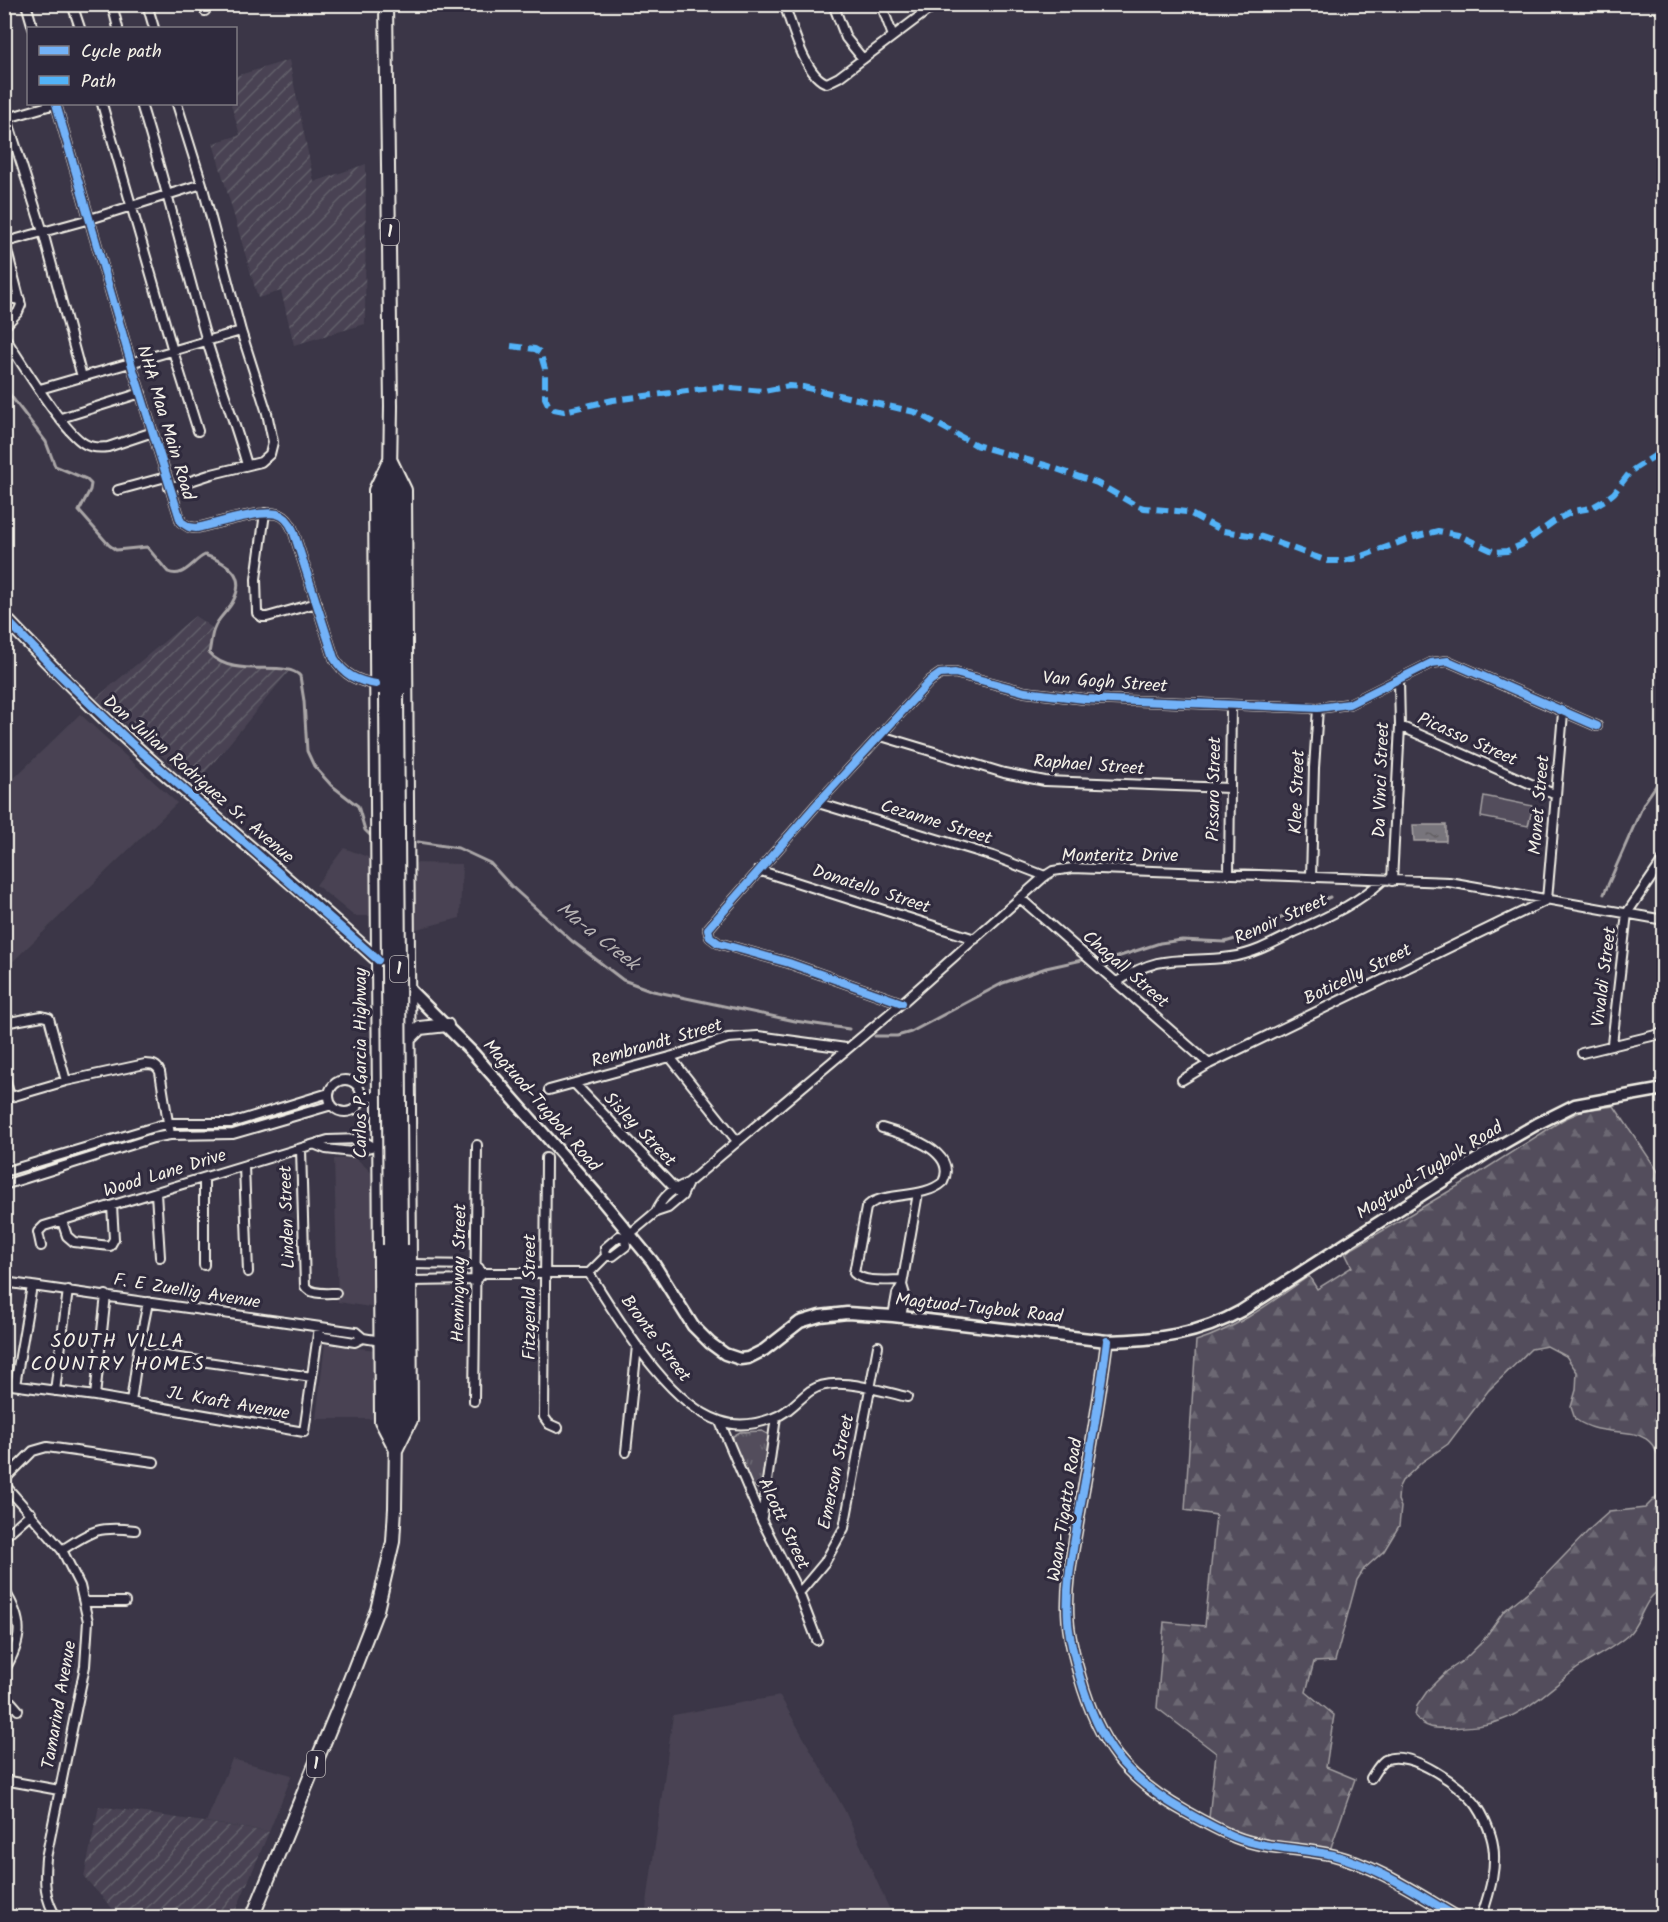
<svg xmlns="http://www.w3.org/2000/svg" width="1668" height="1922" viewBox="0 0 1668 1922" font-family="Kalam,sans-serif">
<defs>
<pattern id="industrial-furrows" width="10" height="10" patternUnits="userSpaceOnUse" patternTransform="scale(1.5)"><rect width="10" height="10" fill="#484352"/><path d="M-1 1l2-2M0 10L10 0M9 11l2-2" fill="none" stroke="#635f6b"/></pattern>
<pattern id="grass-tufts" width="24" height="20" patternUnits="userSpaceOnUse" patternTransform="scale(1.5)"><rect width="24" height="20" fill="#534e5c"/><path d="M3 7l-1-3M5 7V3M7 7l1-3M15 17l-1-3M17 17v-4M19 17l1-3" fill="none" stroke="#6c6873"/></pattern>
<pattern id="forest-firs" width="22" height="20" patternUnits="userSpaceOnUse" patternTransform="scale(1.5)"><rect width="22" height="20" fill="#534e5c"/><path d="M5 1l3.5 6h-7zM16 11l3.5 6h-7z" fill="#6c6873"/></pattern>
<pattern id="water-ripples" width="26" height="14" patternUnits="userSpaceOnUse" patternTransform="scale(1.5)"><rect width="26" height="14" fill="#78747b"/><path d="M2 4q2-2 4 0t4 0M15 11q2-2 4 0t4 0" fill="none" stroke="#636063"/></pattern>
</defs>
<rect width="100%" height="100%" fill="#3b3647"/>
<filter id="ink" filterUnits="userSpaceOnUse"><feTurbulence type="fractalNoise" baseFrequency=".0167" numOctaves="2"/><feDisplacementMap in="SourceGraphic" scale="12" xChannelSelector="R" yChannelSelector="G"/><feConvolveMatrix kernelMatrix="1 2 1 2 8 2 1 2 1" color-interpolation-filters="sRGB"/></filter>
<g filter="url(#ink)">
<path fill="#484352" d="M80,714L177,803L5,969V787Z
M344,848L373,859L372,916H354L316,885Z
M412,863L462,864L460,918L413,930Z
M356,1158L376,1177V1308L338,1302L334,1159Z
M325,1344L376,1350V1419H316Z
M780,1696L844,1809L893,1917H645L673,1715Z
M232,1759L292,1775L269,1832L206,1822Z"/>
<path fill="url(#industrial-furrows)" d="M289,60L314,182L366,164L365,324L294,345L281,291L258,298L213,143L240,135L231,104H236V76Z
M195,616L214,629L209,653L216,661L244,668L290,670L195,785L96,698Z
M99,1806L269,1832L233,1917H120L84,1877Z"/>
<path fill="url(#grass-tufts)" stroke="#a4a0a2" stroke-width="1.5" d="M762,1431L769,1435L770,1442L763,1484L758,1489C744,1480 733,1452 733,1436L740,1432Z"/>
<path fill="url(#forest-firs)" stroke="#a4a0a2" stroke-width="1.5" d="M1614,1106L1659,1173L1663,1172V1474C1653,1411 1613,1446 1575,1419L1571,1407L1576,1390L1577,1372L1566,1356L1547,1346L1531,1349L1488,1391L1448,1444L1422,1462L1402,1481L1399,1487L1398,1500L1401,1507L1399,1526L1384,1551L1364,1569L1357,1580L1335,1661L1314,1662L1306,1692L1334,1715L1326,1767L1355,1779L1330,1850L1249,1836L1234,1832L1209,1818L1216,1753L1157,1708L1164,1622L1205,1626L1216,1515L1185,1510L1196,1341C1238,1328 1273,1301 1309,1276L1317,1289L1352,1267L1345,1253L1468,1180L1564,1119L1585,1110Z
M1663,1481V1589C1644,1595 1642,1622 1628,1635C1614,1648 1594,1657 1578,1668C1554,1685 1530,1710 1502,1720C1486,1726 1469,1727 1452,1728C1436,1729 1425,1729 1415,1716L1417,1706L1428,1690L1446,1672L1464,1660L1482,1642L1504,1611L1535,1586L1592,1527L1609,1512L1645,1508L1661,1492Z
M1606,1910L1618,1911L1633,1917H1588L1594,1913Z"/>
<path fill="#534e5c" stroke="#a4a0a2" stroke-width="1.5" d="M1484,796L1533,806L1528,826L1481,817Z"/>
<path fill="url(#water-ripples)" stroke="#aaa6a7" stroke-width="1.5" d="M1413,825H1446V841H1414Z"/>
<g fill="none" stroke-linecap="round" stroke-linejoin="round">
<path stroke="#aaa6a7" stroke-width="3" d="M4,387L46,442L55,466L86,479L91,484L90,490L79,511L109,545L116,550L147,547L168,572C184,579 192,561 205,555C228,563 248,575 232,603C227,612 217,619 214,629C211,636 211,645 209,653C233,680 286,659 300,676L304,701L307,751L314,766L331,785L358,806L365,830L372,837
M418,842L458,848L490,863L511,886L572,941L623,980L653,991L795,1021L849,1029
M1604,894L1644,803L1664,774
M1111,959L1160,943L1182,940L1225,942L1245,936L1274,921L1330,897
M875,1036H897L911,1032L1003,983L1046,968L1082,960"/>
<g stroke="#f4f1e8" stroke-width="12">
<path id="minor" d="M26,4L33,28
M72,4L80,28
M112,4L118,28
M147,4L154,28
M204,4L205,11
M784,4C792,25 805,77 827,83L839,77L936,4
M833,4L846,38L863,59
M881,4L893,36
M56,104L131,363L181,522L189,527L196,528C215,524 259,510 277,514C286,516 290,523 293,530L334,658C344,675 357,681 376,684
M102,104L173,351L198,431
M141,104C165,181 184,260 206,338C219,381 235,422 247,465
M4,109L43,232L82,377
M4,119L55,104
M4,239L21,305L18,312L4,327
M6,242L90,219L202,184
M4,297L20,300
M4,336C20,360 63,432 85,444C92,448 100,448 108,447L153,432
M40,389L241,331
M61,418L141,393
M169,488L212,474L261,462L270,454L273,442L267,413L241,331L202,184L177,104
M118,490L166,477
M265,513L256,579L257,613L262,617H267L317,603
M1400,726L1556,795
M881,736L1004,773L1045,781L1229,788
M818,803L993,856L1045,876
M758,870L975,939
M1229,873L1231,706
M1311,877L1314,768L1318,708
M1392,881L1400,726L1399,680
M1020,898L1209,1064
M1117,982C1163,951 1182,964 1231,957C1254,954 1275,942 1295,932C1326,917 1357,904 1382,881
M902,1003L789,963L718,943L710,937L708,929L818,803L930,681L940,674L955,673L1025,692L1085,699L1318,708L1349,704L1431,663L1448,661L1597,726
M4,1023L42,1016L49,1018L66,1081
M1612,1044L1627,913L1664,859
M1582,1053L1664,1033
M670,1057L737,1141
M4,1074L10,1097
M1182,1080L1209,1064L1547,900L1563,713
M329 1096a16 16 0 1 1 32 0a16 16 0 1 1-32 0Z
M575,1084L682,1196
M549,1090L670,1057L728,1038L758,1036L846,1048
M361,1097H379
M4,1099L66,1081L145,1064C153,1064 157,1065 160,1072L170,1135
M882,1128C903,1134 959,1151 943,1182C924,1200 877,1191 866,1208L854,1273C864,1283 888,1280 902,1280
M316,1145L326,1149L352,1152L375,1146
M301,1149L305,1286C310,1295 326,1293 336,1293
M546,1158L544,1417L549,1424L558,1428
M244,1166L248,1272
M4,1172L168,1123H231L329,1093
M4,1185L153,1138L170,1135L233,1134L332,1105
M156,1193L160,1257
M656,1212C663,1196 672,1189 688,1183L902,1003L1045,876L1053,871L1073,868L1449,882L1664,920
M62,1221L67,1236L74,1242L110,1246L114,1239L112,1206
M41,1246L38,1232L44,1226L328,1140L360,1139L372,1146
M606,1256L605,1248L619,1236L625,1238L656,1212L668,1208L682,1196L688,1183
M410,1264L475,1265L479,1268
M204,1265V1178
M589,1273C619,1319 666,1403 720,1421C737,1427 757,1424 773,1418C788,1413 798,1400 810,1391C834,1374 880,1391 907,1397
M410,1281L475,1280L484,1273H589L606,1256H613L626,1246L625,1238
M4,1282L356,1332L363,1338
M893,1316L897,1294L902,1285L918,1193
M901,1317L905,1295L902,1285
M318,1336L355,1342L363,1338L381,1341
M138,1352L312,1377
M4,1384L95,1396L304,1432L319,1327
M15,1385L32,1286
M55,1391L68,1290
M95,1396L106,1295
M474,1401L477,1145
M131,1402L138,1352L148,1302
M720,1422L761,1519L799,1593L817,1640
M626,1452L637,1346
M4,1480L33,1451L47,1447L154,1462
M4,1484L62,1550L80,1586L88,1621L85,1666L46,1858C44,1880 44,1899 57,1918
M762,1517L776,1417
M4,1537L31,1513
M62,1550C93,1530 98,1526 135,1530
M4,1590C24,1621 23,1640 4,1671
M799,1593L825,1562L844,1528L878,1346
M85,1602H125
M4,1694L18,1710
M1371,1778C1375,1772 1379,1764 1385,1760C1409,1748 1464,1787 1477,1806C1483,1815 1488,1826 1491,1836C1499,1862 1490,1892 1481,1918
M4,1780L59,1790"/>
</g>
<g stroke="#f4f1e8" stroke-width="14">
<path id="tertiary" d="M1107,1341C1100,1395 1091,1449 1081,1503C1075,1541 1065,1581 1068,1620C1069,1639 1075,1659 1080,1677C1099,1744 1125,1778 1186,1812C1202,1821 1218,1830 1235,1837C1265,1849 1301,1848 1333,1855C1377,1866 1419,1895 1459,1918"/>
</g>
<g stroke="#f4f1e8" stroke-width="15">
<path id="secondary" d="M408,988L472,1052L595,1192L652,1261L693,1326L710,1343L725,1354L740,1359L748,1358L764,1350L800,1322L820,1316L847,1313L893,1316L1107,1341C1155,1340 1199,1335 1241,1311L1490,1151L1537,1124L1575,1105L1664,1089"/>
</g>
<g stroke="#f4f1e8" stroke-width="16">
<path id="primary" d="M4,617C45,660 86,702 130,742C213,818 301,888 383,965"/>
</g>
<g stroke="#f4f1e8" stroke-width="16">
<path id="trunk" d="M390,459L375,490L381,1421L396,1450
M390,459L405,490L411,1420L396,1450
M390,474L396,490L397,694
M386,694L385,490L390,473L391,406L386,4
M409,1039L420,1028L447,1025
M390,1245L391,1421L396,1435
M252,1918L349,1682L377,1610L393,1542L395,1508L396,1436L402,1420L401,1245"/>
</g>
<use href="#minor" stroke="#2f2a3d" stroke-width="8"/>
<use href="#tertiary" stroke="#2f2a3d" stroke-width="9"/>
<use href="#secondary" stroke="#2f2a3d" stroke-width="10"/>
<use href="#primary" stroke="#2f2a3d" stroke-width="12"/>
<use href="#trunk" stroke="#2f2a3d" stroke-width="12"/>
<g stroke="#f4f1e8" stroke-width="16" stroke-linecap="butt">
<path id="trunk-bridge" d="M386,694L390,1245
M397,694L401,1245"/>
</g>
<use href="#trunk-bridge" stroke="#2f2a3d" stroke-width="12"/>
<path stroke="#52b3f8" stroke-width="6" stroke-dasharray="12 6" stroke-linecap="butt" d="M511,346L535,349L540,352L545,369V398L548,404L554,409L564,411L613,400L719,387L764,391L789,386L803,387L915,412L976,445L1045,465L1097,483L1135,505L1144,508L1187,512L1223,531L1262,537L1327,561H1342L1357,558L1414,537L1438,531L1458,535L1495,552L1507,551L1521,545L1556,520L1574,511L1591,508L1605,500L1614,493L1631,471L1664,450"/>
<g stroke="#2f2a3d" stroke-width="11">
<path id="cycleway" d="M56,104L131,363L181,522L189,527L196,528C215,524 259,510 277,514C286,516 290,523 293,530L334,658C344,675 357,681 376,684
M4,617L56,671L130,742L378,960
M902,1003L789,963L718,943L710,937L708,929L818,803L930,681L940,674L955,673L1025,692L1085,699L1318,708L1349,704L1431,663L1448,661L1597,726
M1107,1341C1100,1395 1091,1449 1081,1503C1075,1541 1065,1581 1068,1620C1069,1639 1075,1659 1080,1677C1099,1744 1125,1778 1186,1812C1202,1821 1218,1830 1235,1837C1265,1849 1301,1848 1333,1855C1377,1866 1419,1895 1459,1918"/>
</g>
<use href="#cycleway" stroke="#73b2f8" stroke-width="8"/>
</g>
</g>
<g text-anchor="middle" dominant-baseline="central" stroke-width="6" stroke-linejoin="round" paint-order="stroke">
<g fill="#2f2a3d" stroke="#b9b5b5" stroke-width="1.5">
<rect x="381" y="219" width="18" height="26" rx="4.5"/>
<rect x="390" y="956" width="18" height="26" rx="4.5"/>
<rect x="307" y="1751" width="18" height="26" rx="4.5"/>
</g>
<g font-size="16" font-weight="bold" fill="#f4f1e8">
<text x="390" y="232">1</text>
<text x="399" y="969">1</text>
<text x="316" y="1764">1</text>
</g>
<g font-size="18" fill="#f4f1e8" stroke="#2f2a3d">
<text transform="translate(165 423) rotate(73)">NHA Maa Main Road</text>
<text transform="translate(1105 683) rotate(4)">Van Gogh Street</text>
<text transform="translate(1467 740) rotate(24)">Picasso Street</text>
<text transform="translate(1089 766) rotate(4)">Raphael Street</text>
<text transform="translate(198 780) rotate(41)">Don Julian Rodriguez Sr. Avenue</text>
<text transform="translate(1382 780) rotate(-88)">Da Vinci Street</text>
<text transform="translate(1215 789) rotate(-89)">Pissaro Street</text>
<text transform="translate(1298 792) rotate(-88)">Klee Street</text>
<text transform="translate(1540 805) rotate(-85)">Monet Street</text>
<text transform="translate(936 823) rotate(17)">Cezanne Street</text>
<text x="1120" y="856">Monteritz Drive</text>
<text transform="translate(871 890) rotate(18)">Donatello Street</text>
<text transform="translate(1281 920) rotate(-24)">Renoir Street</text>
<text transform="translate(1125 970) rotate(41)">Chagall Street</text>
<text transform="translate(1358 975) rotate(-26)">Boticelly Street</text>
<text transform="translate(1605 977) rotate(-83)">Vivaldi Street</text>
<text transform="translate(657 1044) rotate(-16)">Rembrandt Street</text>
<text transform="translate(361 1063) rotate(-90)">Carlos P. Garcia Highway</text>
<text transform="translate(541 1106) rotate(49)">Magtuod-Tugbok Road</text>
<text transform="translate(639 1130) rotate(46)">Sisley Street</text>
<text transform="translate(1430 1171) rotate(-32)">Magtuod-Tugbok Road</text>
<text transform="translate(165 1174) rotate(-17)">Wood Lane Drive</text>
<text transform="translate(288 1217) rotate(-92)">Linden Street</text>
<text transform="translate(460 1273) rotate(-89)">Hemingway Street</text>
<text transform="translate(187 1292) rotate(9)">F. E Zuellig Avenue</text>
<text transform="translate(530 1297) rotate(-90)">Fitzgerald Street</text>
<text transform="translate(979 1309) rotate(6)">Magtuod-Tugbok Road</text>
<text transform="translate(655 1339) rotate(53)">Bronte Street</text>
<text transform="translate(228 1404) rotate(10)">JL Kraft Avenue</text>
<text transform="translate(837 1472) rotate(-78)">Emerson Street</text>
<text transform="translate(1066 1510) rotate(-81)">Waan-Tigatto Road</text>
<text transform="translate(783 1524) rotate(65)">Alcott Street</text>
<text transform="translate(60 1705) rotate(-80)">Tamarind Avenue</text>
</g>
<g font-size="20" font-style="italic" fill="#b6b2b2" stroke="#2f2a3d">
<text transform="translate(597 937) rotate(38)">Ma-a Creek</text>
</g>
<g font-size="20" letter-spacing="1.5" fill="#f4f1e8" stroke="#2f2a3d">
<text x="118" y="1342">SOUTH VILLA<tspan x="118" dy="23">COUNTRY HOMES</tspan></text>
</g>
</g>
<rect width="1668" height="1922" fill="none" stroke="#2f2a3d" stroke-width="24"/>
<rect x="12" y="12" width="1644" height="1898" fill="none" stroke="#f4f1e8" stroke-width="2" filter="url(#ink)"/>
<rect x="27" y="27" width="210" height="78" fill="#2f2a3d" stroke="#7e7a81" stroke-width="1.5"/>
<rect x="39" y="46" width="30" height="9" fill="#73b2f8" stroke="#7e7a81" stroke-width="1.5"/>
<text x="81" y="57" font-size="18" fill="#f4f1e8">Cycle path</text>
<rect x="39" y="76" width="30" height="9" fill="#52b3f8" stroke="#7e7a81" stroke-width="1.5"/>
<text x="81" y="87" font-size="18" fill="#f4f1e8">Path</text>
</svg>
